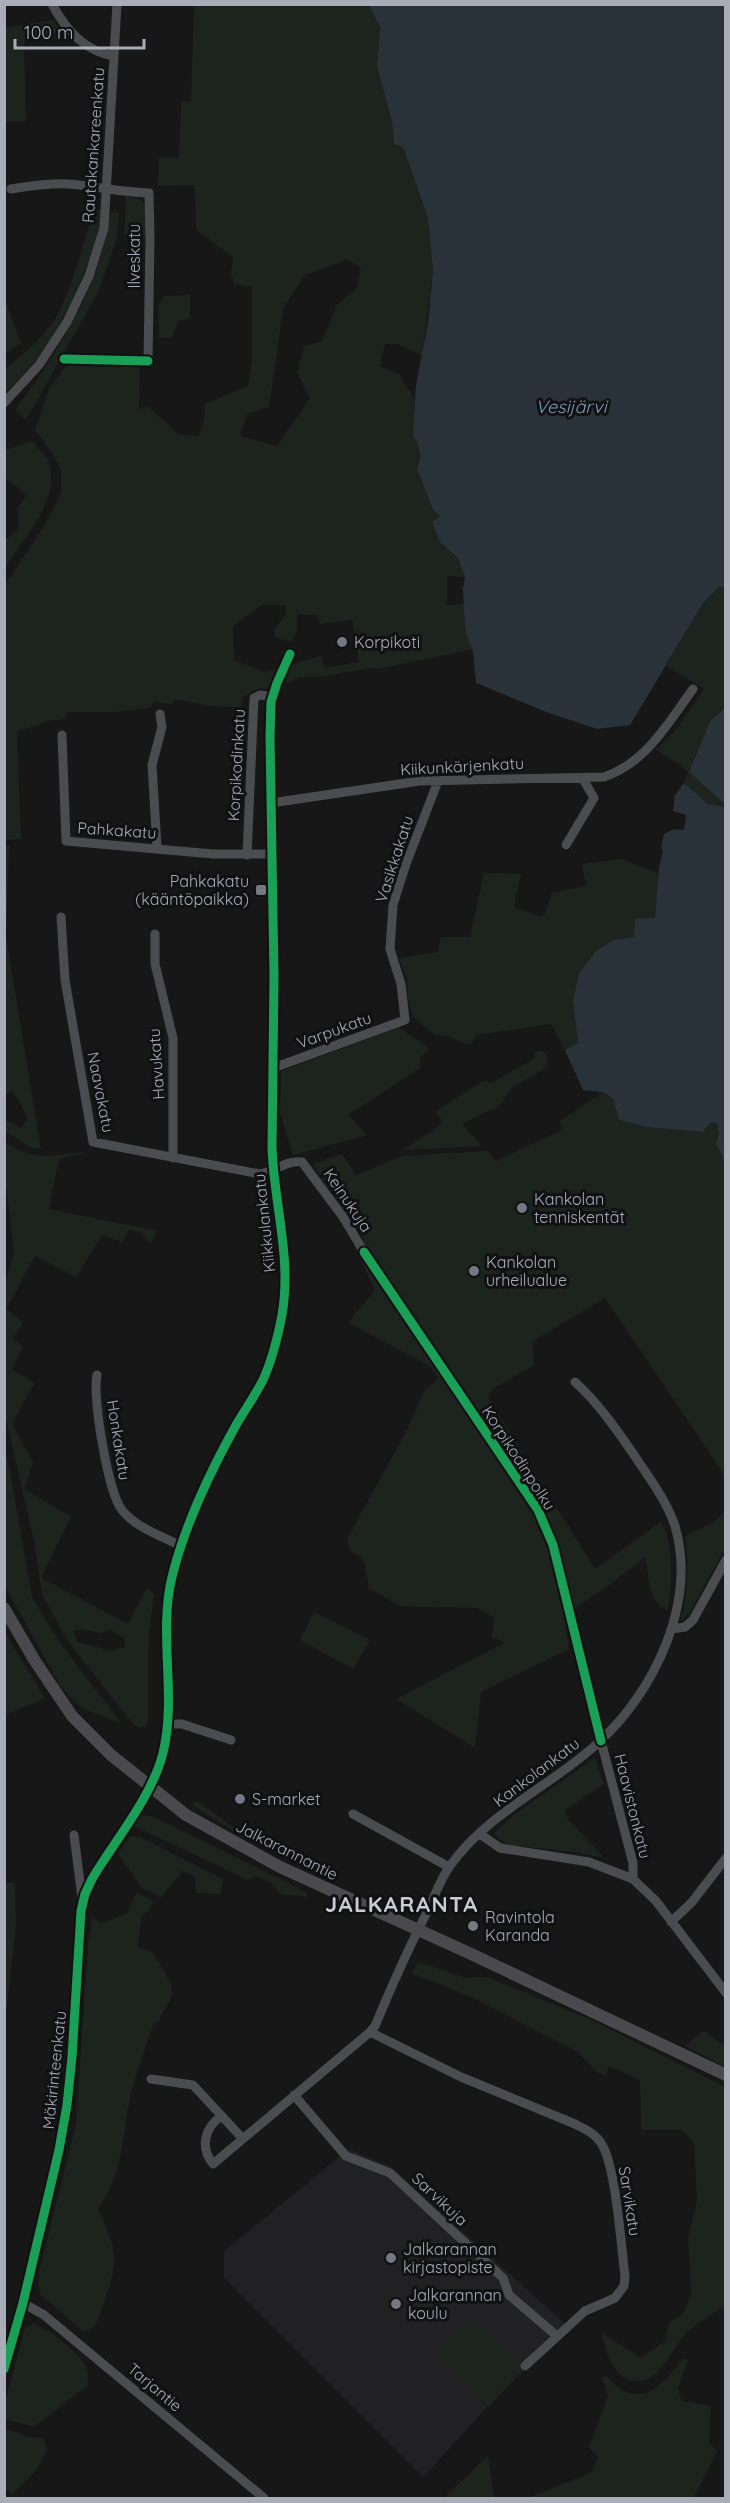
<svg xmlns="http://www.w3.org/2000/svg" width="730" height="2503" viewBox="0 0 730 2503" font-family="Quicksand,sans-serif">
<rect width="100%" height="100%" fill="#171717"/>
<path fill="#212123" d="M349,2149L390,2166L572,2330L525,2366L423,2477L224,2278V2251Z"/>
<path fill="#1d241e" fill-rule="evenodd" d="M194,5H369L380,27L377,67L392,121L394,143L403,147L428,218L433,270L422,356L398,344H385L380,366L399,374L415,401L413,436L418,442L420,463L440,516L433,522L440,542L458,558L465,577L447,576V605L464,604L465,630L472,649L379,669L368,668L321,677H300L273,689L260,688L254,690L243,698L241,707L211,706L174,699L172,705L155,701L149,708L115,712H69L62,720H52L17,732L21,839L5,840V585L45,525L61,493V471L53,454L35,430L49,389L68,363L140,364L139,409L148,406L178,434L198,436L204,421L205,404L248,386L252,361V287L234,283L231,275L233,257L196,230L195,185L158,186L159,157L179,158L181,102L191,101ZM347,259L361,268L356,290L337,305L322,341L304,346L297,373L310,398L277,446L240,436L247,414L269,407L283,309L304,276ZM262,605H286V615L274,629L275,637L290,642L297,632V614L317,615L320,624L352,620L359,662L324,668L321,656L265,672L234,660L233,626Z
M53,20L61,31L24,41L26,121H5V28Z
M126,196L142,200L146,208V235L124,236Z
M94,209L102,211C94,266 50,358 5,392V369C24,353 47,335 59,312C74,280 84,243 94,209Z
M111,212L119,213L117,238L98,292L26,420L15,410C61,348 98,289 111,212Z
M190,295V319L179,320L171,338H159L158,304L165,296Z
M4,297L21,343L5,354H4Z
M32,441C37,447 43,453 47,459C65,495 23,539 5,568V540L19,529L17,508L27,495L5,478V450Z
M719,587L725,588V708L710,721L689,771L725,804V807L708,804L684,783L688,771L656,749L677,729L704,689L666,666L703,603Z
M9,846L6,937L41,1149L30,1147L5,1131V1120L22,1128L28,1118L13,1091L5,1094L4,848Z
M622,859L657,873L659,889L655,919L634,937L614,940L597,950L579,973L573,1001L578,1043L565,1050L551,1024L477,1035L472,1043L465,1044L449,1036L435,1035L413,1017L408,999L407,979L399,958L438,952L441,937H470L484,873L521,874L514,907L543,917L552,893L586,886L582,864Z
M399,1027L430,1049L420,1057V1068L348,1115L367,1135L293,1155L280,1113L281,1071Z
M541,1050L547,1056L548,1067L513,1087L499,1106L462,1124L482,1146L403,1150L439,1126L442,1121L435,1112L484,1080L491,1083L534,1059L535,1052Z
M603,1092L613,1099L619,1120L647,1127L703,1132L710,1123H717L719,1134L716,1143L726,1162L725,1476L605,1298L532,1342L534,1365L493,1389L488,1397L595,1569L661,1522C674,1542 673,1587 667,1610C646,1600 650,1577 645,1557L612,1583L564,1615L569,1649L481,1692L475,1748L396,1699L504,1643L491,1636L495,1618L477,1608L400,1606L369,1588L364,1560L350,1551L347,1539L407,1430L425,1390L439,1378L430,1366L348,1323L375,1290L354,1246L364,1240L313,1164L342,1154L356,1175L402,1156L487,1151L496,1161L562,1130L560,1121Z
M4,1142C40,1164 48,1154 87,1152L59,1159L49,1209L157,1231L151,1243L147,1241C144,1231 139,1231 129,1230L122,1242L102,1235L76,1277L35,1256L6,1309L23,1322L13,1339L23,1347L12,1369L34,1383L12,1424L33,1462L24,1489L71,1517L41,1578L128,1624L147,1588L154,1594L148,1646V1720L147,1726L140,1728L132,1723L67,1640L42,1594L34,1541L5,1414V1285L14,1252L5,1177ZM80,1629L101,1633L109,1629L125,1639V1647L111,1651L78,1642L73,1631Z
M4,1449L10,1471L32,1597L58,1640L121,1723L88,1711L76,1703L61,1687L5,1586Z
M725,1511V1549L691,1610L681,1622C687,1594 690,1566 685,1536L712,1523Z
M314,1612L370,1640L353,1669L300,1640Z
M4,1631L45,1698L5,1715H4Z
M595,1758L604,1784L565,1810L568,1819L604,1858L575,1852L507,1845L494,1834L512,1816Z
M193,1802H199L232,1826L316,1867L317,1871L247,1840L194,1806Z
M140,1814L154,1817L306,1892L308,1897L280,1894L270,1882L255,1876L248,1880L132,1825Z
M130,1836L140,1837L223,1879L221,1894L196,1893L195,1877L183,1871L161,1897L142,1888L118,1854Z
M5,1883H15L16,1925L5,2023Z
M137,1892L154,1902L141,1919L138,1947L153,1953L171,1983L172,1995L158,2022L154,2023C146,2047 137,2070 131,2094C121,2136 125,2172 98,2208C104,2222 114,2242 114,2258C115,2276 102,2309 95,2327L84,2332L41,2295L38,2285L39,2272L76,2125L88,1945L92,1918L102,1923L126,1914Z
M419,1962L466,1978L487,1977L592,2020L725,2087V2306C713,2314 698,2322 687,2332C674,2345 665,2371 648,2379C619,2392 605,2353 602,2333L641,2358L665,2341L669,2323L684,2313L691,2294L688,2237L697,2201L694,2143L682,2130H641L640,2080L609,2066L606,2075L597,2072L578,2052L471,1997L411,1973Z
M704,2031L718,2042L725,2045V2067L685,2046Z
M471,2319L524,2370L488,2407L435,2356Z
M34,2323C48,2330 75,2349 83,2362C88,2368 88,2377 88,2385L34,2427L5,2419L4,2407L25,2328Z
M682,2359L688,2360L678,2388L682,2401L711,2406L709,2443L717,2450L694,2498H527L591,2473L598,2457L589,2447L608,2396L602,2377L607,2376C636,2412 663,2388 682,2359Z
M5,2429L29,2437L43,2438L47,2449L38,2468L12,2495L5,2488Z
M488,2456L494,2498L445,2497Z"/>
<path fill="#2a3239" d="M369,5H725V588L719,587L703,603L630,725L597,729L549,713L476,683L473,652L465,630L463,589L465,577L458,558L440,542L432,522L440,516L433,509L417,469C422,460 420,444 413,436L416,385L428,323L433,270L428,218L403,147L394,144L392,121L377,67L380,27Z
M725,708V804L689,772L710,721Z
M684,783L708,804L725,807V1162L716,1143L719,1134L717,1123H710L703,1132L647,1127L619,1120L613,1099L603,1092L583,1090L565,1050L578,1043L573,1001L579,973L597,950L614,940L634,937L635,919L655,918C658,895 656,874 663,851L661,848L664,834L674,829L684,830L686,815L673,811L675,795Z"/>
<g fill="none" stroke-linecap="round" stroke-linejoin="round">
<path stroke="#4b4c50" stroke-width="9" d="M52,4C66,30 84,51 114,56
M11,189C30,186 49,183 68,184C95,186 121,192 149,193L150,240L148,361
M4,403L39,365L67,322L89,276L104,228L117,4
M62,735L66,841L213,854H271
M271,803L420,781L604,777C646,763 668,723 693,689
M566,845L594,798L583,779
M157,847L152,765L162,727L160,714
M247,855L254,698L260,695L267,696L271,702
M61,917L65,980L93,1142L260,1174C276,1171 286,1160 302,1162L343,1217L364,1252
M155,934V964L173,1038V1158
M273,1068L405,1020L401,984L390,949L393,905L406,864L438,781
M97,1375C92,1396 108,1493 122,1510C136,1528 162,1536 181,1546
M672,1629L685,1627L693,1620L726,1560
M166,1724H182L231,1740
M601,1741L633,1863V1879
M353,1814L449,1867
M480,1834L500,1848L589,1862L633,1879L656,1901L726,1993
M74,1835L82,1898
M671,1922L692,1902L726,1858
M151,2079L193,2085L243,2139
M294,2095L346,2156L390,2173L503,2278L509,2295L557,2336
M222,2116C204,2127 200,2148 213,2164L370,2032
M23,2303L44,2315L264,2498
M525,2366L585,2311L615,2298L624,2286L625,2276C621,2247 616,2165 601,2143C595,2133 584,2129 575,2124L461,2077L370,2032L375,2026C392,1985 410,1945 430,1906C436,1893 441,1878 450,1866C488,1812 552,1786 599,1742C655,1691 697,1602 675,1526C666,1499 647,1475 632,1452C614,1426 598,1403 575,1382
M4,2369L23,2303L59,2150L67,2105L72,2057L81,1911L85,1894L92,1879C115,1840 152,1797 163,1753C177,1696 158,1634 172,1577C185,1524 209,1474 235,1427C244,1411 255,1396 263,1380C272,1360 278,1336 282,1315C292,1258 274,1204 272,1148L274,976L270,737L271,702L277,683L290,654"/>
<path stroke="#4a4a4e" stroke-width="12" d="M4,1608L35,1661L72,1716L111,1755L186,1815L280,1867L469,1953L726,2075"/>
<g stroke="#111113" stroke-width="13">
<path id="cycleway" d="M64,359L148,361
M364,1252L538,1510L553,1545L601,1741
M4,2369L23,2303L59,2150L67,2105L72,2057L81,1911L85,1894L92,1879C115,1840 152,1797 163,1753C177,1696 158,1634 172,1577C185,1524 209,1474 235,1427C244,1411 255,1396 263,1380C272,1360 278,1336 282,1315C292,1258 274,1204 272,1148L274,976L270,737L271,702L277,683L290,654"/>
</g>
<use href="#cycleway" stroke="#1a9f57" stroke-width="9"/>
</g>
<g fill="#757880" stroke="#111113" stroke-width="2">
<circle cx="342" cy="642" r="6"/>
<rect x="255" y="884" width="12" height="12" rx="3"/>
<circle cx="522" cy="1208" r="6"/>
<circle cx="474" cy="1271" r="6"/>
<circle cx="240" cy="1799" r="6"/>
<circle cx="473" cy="1926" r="6"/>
<circle cx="391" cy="2258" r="6"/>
<circle cx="396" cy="2304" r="6"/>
</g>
<g text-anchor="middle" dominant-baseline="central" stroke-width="6" stroke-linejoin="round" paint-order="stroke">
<g font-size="16" fill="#a8adb8" stroke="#111113">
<text transform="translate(93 145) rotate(-86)">Rautakankareenkatu</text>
<text transform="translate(134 256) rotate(-90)">Ilveskatu</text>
<text transform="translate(236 765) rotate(-87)">Korpikodinkatu</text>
<text transform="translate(462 766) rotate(-3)">Kiikunkärjenkatu</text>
<text transform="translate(117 830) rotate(4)">Pahkakatu</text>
<text transform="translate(394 859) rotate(-72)">Vasikkakatu</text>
<text transform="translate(334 1030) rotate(-20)">Varpukatu</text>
<text transform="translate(156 1064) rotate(-94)">Havukatu</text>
<text transform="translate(101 1092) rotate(79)">Naavakatu</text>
<text transform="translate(348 1200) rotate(56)">Keinukuja</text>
<text transform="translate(264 1223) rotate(-96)">Kiikkulankatu</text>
<text transform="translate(119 1440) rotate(81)">Honkakatu</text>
<text transform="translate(519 1458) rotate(57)">Korpikodinpolku</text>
<text transform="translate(536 1772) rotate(-37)">Kankolankatu</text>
<text transform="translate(633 1806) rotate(76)">Haavistonkatu</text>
<text transform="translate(287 1850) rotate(27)">Jalkarannantie</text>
<text transform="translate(54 2070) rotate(-84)">Mäkirinteenkatu</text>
<text transform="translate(440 2199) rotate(43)">Sarvikuja</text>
<text transform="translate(630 2201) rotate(81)">Sarvikatu</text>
<text transform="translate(155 2387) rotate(40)">Tarjantie</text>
</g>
<g font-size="16" fill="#a8adb8" stroke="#111113" text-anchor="start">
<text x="354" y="642">Korpikoti</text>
<text x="249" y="881" text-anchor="end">Pahkakatu<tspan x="249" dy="18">(kääntöpaikka)</tspan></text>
<text x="534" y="1199">Kankolan<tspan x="534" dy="18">tenniskentät</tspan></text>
<text x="486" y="1262">Kankolan<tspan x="486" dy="18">urheilualue</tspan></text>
<text x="252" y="1799">S-market</text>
<text x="485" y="1917">Ravintola<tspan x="485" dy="18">Karanda</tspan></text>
<text x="403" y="2249">Jalkarannan<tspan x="403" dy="18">kirjastopiste</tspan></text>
<text x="408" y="2295">Jalkarannan<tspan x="408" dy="18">koulu</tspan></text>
</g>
<g font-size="18" font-style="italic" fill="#7f9bb3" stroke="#111113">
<text x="571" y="406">Vesijärvi</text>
</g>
<g font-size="22" font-weight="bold" letter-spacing="1.5" fill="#c9ccd4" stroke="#111113">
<text x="402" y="1904">JALKARANTA</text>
</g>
</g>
<rect width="730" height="2503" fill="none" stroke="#a8adb8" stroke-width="12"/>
<path d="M15 39v9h129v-9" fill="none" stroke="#a8adb8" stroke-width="3"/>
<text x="24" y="39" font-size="18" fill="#a8adb8" stroke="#111113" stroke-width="4.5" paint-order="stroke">100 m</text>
</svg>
